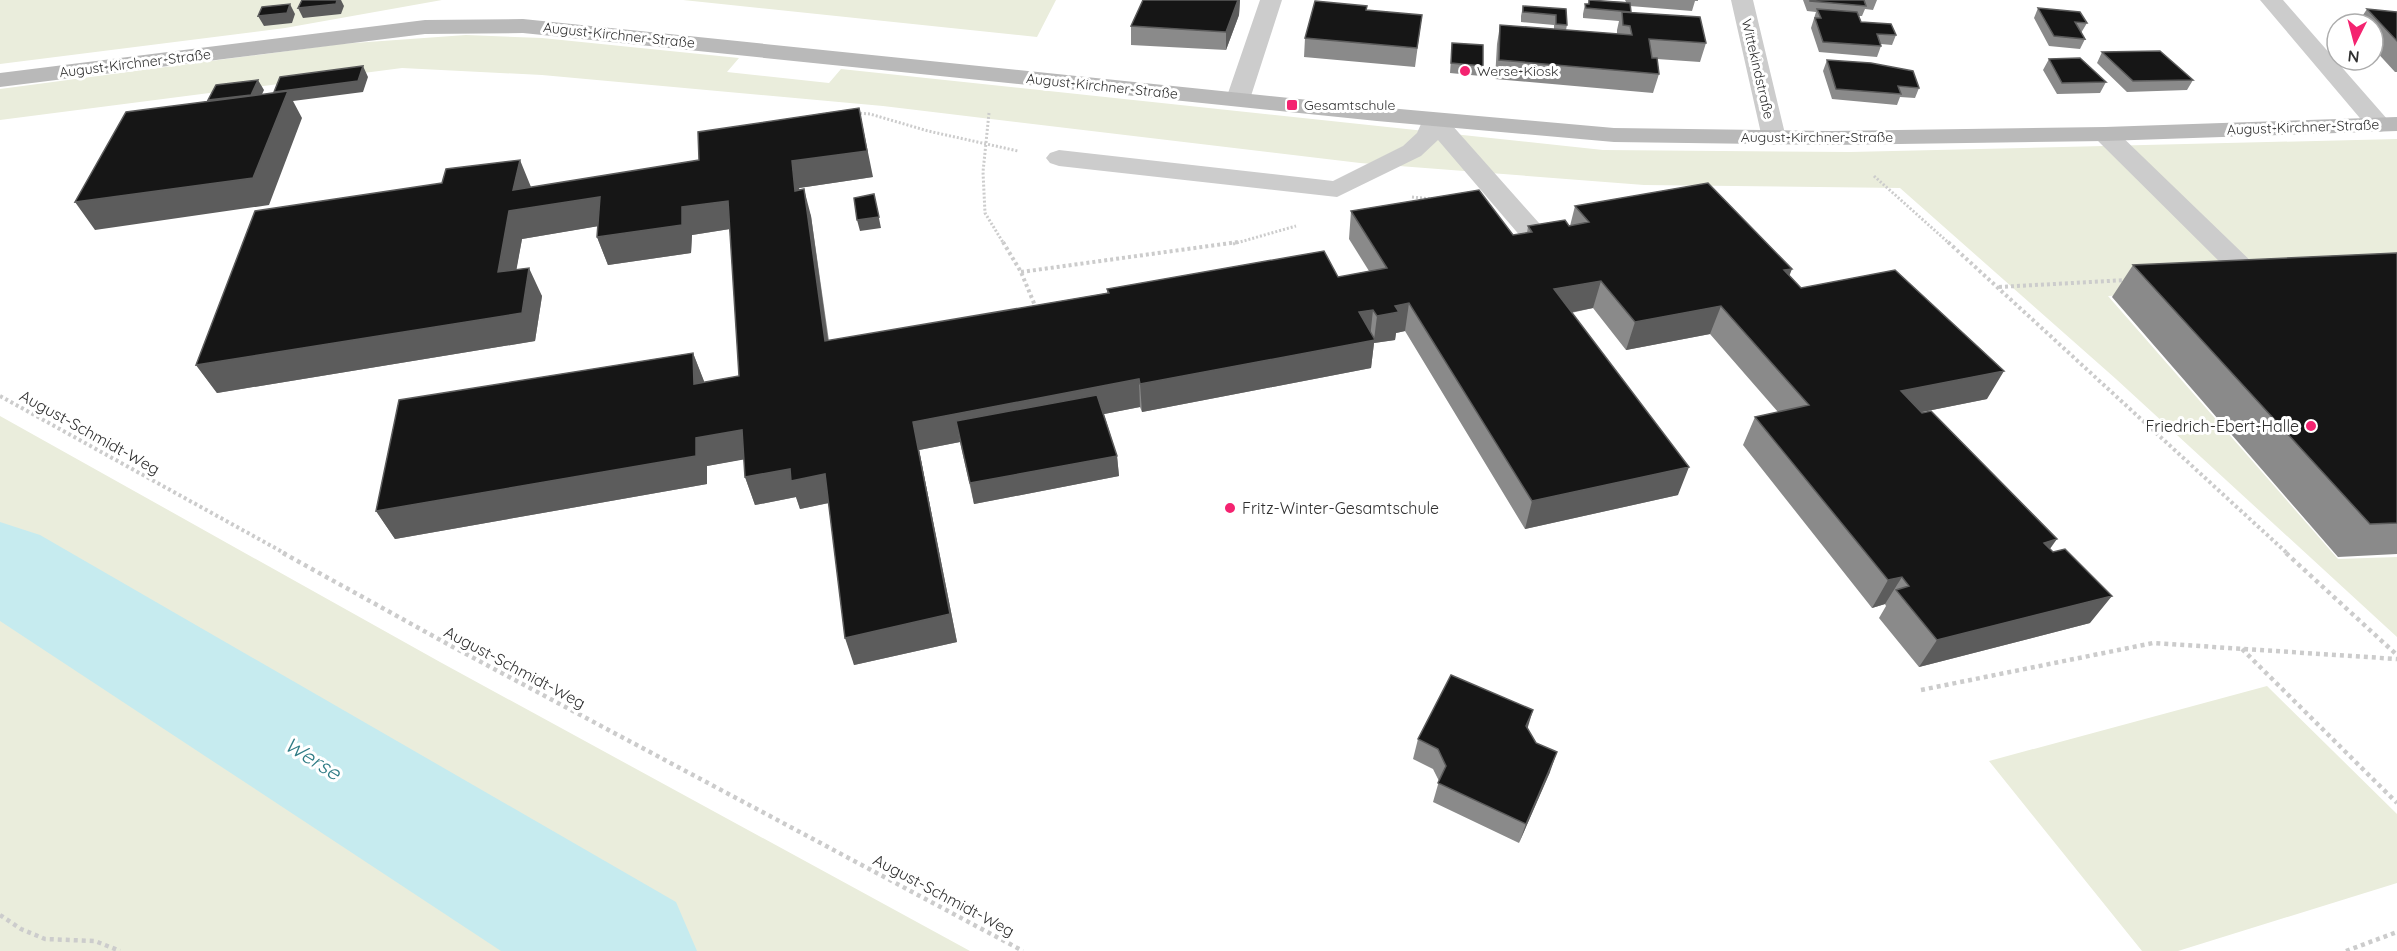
<svg xmlns="http://www.w3.org/2000/svg" width="2397" height="951" viewBox="0 0 2397 951" font-family="Quicksand,sans-serif">
<rect width="100%" height="100%" fill="#fff"/>
<path fill="#eaeddc" d="M0,0H442L285,28L0,64Z
M683,0H1056L1037,37Z
M466,35L542,38L739,58L727,72L829,83L841,69L1603,150L1850,152L2397,139V282L2108,296L2338,559L2397,557V637L2116,379L1900,188L1644,185L1360,163L883,106L542,75L402,68L0,120V89L340,44Z
M0,416L440,662L970,951H0Z
M2267,686L2397,814V883L2178,951H2142L1989,761Z"/>
<g fill="none" stroke-linecap="round" stroke-linejoin="round">
<path fill="#c6ebef" fill-rule="evenodd" d="M0,522L40,535L676,902L697,951H501L0,621Z"/>
<path stroke="#ccc" stroke-width="3" stroke-dasharray="2 2" stroke-linecap="butt" d="M856,113L870,114L928,131L1018,151
M989,113L983,172L985,213L1004,244
M818,115L840,112
M1874,176L1950,244
M1412,197L1432,199
M1233,244L1296,226"/>
<path stroke="#ccc" stroke-width="4" stroke-dasharray="3 3" stroke-linecap="butt" d="M1003,242L1021,272L1036,308
M1948,242L2288,554
M1021,272L1238,242
M1999,287L2127,280
M0,396L286,554"/>
<path stroke="#ccc" stroke-width="4.5" stroke-dasharray="4 4" stroke-linecap="butt" d="M283,553L453,647L1023,951
M2286,553L2397,655
M2242,649L2397,803
M1921,690L2153,643L2397,659
M0,915L21,929L45,939L95,941L120,951
M2346,951L2397,932"/>
<path fill="#ccc" fill-rule="evenodd" d="M1260,0H1282L1250,99L1246,104H1230L1226,99Z
M1434,113L1443,115L1547,232L1551,238L1547,244L1537,246L1527,244L1438,140L1421,156L1337,197L1059,166L1050,163L1046,158L1050,153L1059,150L1333,181L1403,146L1417,133L1425,115Z
M2105,127L2114,129L2258,268L2262,274L2258,280L2248,283L2238,280L2096,139L2093,134L2096,129Z"/>
<path fill="#ccc" fill-rule="evenodd" d="M1731,0H1753L1786,138L1783,143L1774,145L1765,143L1762,138Z
M2260,0H2283L2388,120L2391,125L2388,130L2379,132L2370,130Z"/>
<path fill="#b9b9b9" fill-rule="evenodd" d="M523,19L1377,107L1614,128L1831,131L2105,127L2397,117V131L2105,141L1831,145L1614,142L1377,121L523,33L425,34L0,87V73L425,20Z"/>
</g>
<path fill="#8a8a8a" d="M1143,0H1240L1239,15L1226,50L1131,45V26Z
M1589,0L1626,2L1625,0H1698V1H1695L1692,11L1630,6L1631,12L1706,43L1700,62L1657,59L1659,74L1653,93L1495,79L1497,44L1500,25L1554,29V25L1521,22V16L1523,6L1566,9L1567,25L1566,30L1617,34V30L1619,21L1583,18V14L1585,4H1588Z
M1803,0H1877L1873,10L1865,9L1862,16H1859L1861,22L1896,35L1892,45L1881,44V46L1877,57L1819,52L1811,28L1816,12L1807,11Z
M2038,8L2087,23L2081,33L2085,39L2080,49L2049,46L2034,18Z
M2367,9L2397,12V72H2395L2373,48V24H2357Z
M1367,10L1422,15L1415,67L1304,57L1305,38Z
M1452,43L1483,66L1481,76L1450,73Z
M2102,52L2193,80L2187,90L2127,92L2097,63Z
M2049,59L2106,82L2100,93L2057,94L2043,70Z
M1827,60L1919,88L1915,98L1900,97L1897,105L1832,99L1823,71Z
M873,177L799,188L811,216L829,341L1107,293V289L1338,277L1369,271L1349,239L1351,211L1513,235L1527,233L1528,226H1570L1575,206L1789,276L1801,288L1987,399L1922,412L2050,549L2090,623L1919,667L1879,618L1886,606L1885,604L1872,608L1743,445L1755,417L1778,412L1710,334L1626,350L1593,308L1571,313L1678,495L1525,529L1405,331L1396,333L1395,340L1374,343L1371,368L1142,412L1140,407L1104,414L1117,456L1119,476L974,504L960,442L919,450L957,642L854,665L829,503L800,509L796,497L755,505L745,477L744,459L707,466V484L395,539L376,511L693,353L704,382L739,376L730,229L692,235L691,253L608,265L597,237L598,226L522,239L516,270L542,296L535,341L217,393L196,365L531,187Z
M2397,253V554L2338,557L2112,297L2133,265Z
M1527,729L1550,772L1519,843L1433,802L1439,781L1433,769L1413,759L1418,739Z"/>
<path fill="#5c5c5c" d="M337,0H341L344,6L341,14L303,18L298,8Z
M1238,0H1240L1239,15L1226,50V32Z
M290,4L295,14L292,23L264,26L258,16Z
M363,66L368,77L363,92L293,101L302,118L269,205L95,230L75,202L280,102L274,92Z
M258,80L264,90L257,105L215,111L208,100Z
M859,108L873,177L799,188L803,218L795,191L792,161Z
M520,160L531,187L600,197L611,224L522,239L511,300L498,272L513,190Z
M804,189L811,216L832,369L825,341Z
M874,194L881,228L860,231L857,220Z
M728,201L736,228L692,235L691,253L608,265L597,237L682,207Z
M529,268L542,296L535,341L217,393L196,365Z
M1792,269L1781,297L1784,270Z
M1601,281L1593,308L1547,317L1554,289Z
M1409,303L1405,331L1396,333L1395,340L1374,343L1371,368L1142,412L1140,384L1374,340L1377,316L1395,306Z
M1721,306L1710,334L1626,350L1635,322Z
M1373,310L1370,338L1359,312Z
M693,353L704,381L705,412L694,384Z
M2004,371L1987,399L1887,419L1901,391Z
M1139,379L1140,407L961,442L956,421L960,442L919,450L957,642L854,665L845,638L913,422Z
M742,430L752,458L707,466V484L395,539L376,511L696,438Z
M1117,456L1119,476L974,504L970,483Z
M1689,467L1678,495L1525,529L1532,501Z
M790,469L825,474L833,502L800,509L796,497L755,505L745,477Z
M2057,539L2037,567L2044,543Z
M1902,577L1885,604L1872,608L1888,580Z
M2112,596L2090,623L1919,667L1937,640Z
M1533,710L1527,730L1526,726Z
M1557,752L1550,772L1519,843L1526,824Z"/>
<path fill="#161616" stroke="#5c5c5c" stroke-width="1.5" d="M302,0H337L336,4L298,8Z
M1143,0H1238L1226,32L1131,26Z
M1589,0L1630,3L1631,12L1586,8L1585,4H1589Z
M1810,0H1864L1866,6L1810,1Z
M1315,1L1367,6L1366,10L1422,15L1417,48L1305,38Z
M290,4L287,13L258,16L262,7Z
M1523,6L1566,9L1567,25L1556,24V15L1523,12Z
M2038,8L2080,12L2087,23L2075,22L2085,39L2054,36Z
M1817,9L1857,12L1861,22L1891,24L1896,35L1877,34L1881,46L1823,42L1815,18H1821Z
M2367,9L2397,12V41Z
M1622,12L1700,17L1706,43L1649,39L1652,58H1657L1659,74L1499,60L1500,25L1632,35L1630,26L1623,25Z
M1452,43L1483,45V66L1451,63Z
M2160,51L2193,80L2133,81L2102,52Z
M2080,58L2106,82L2062,83L2049,59Z
M1827,60L1871,63L1913,71L1919,88L1898,86L1901,94L1836,89Z
M363,66L358,81L274,92L280,77Z
M258,80L251,95L208,100L216,85Z
M288,91L253,178L75,202L126,112Z
M859,108L867,151L792,161L795,191L804,189L825,341L1109,293L1107,289L1324,251L1338,277L1387,268L1351,211L1479,190L1513,235L1532,232L1528,226L1565,220L1569,226L1589,222L1575,206L1708,183L1792,269L1784,270L1801,288L1895,270L2004,371L1901,391L1922,413L1931,411L2057,539L2044,543L2053,552L2065,549L2112,596L1937,640L1896,590L1909,586L1902,577L1888,580L1755,417L1809,405L1721,306L1635,322L1601,281L1554,289L1689,467L1532,501L1409,303L1395,306L1399,312L1377,316L1373,310L1359,312L1375,340L1140,384L1139,379L913,422L950,614L845,638L825,474L791,481L790,469L745,477L742,430L696,438V456L376,511L399,400L693,353L694,384L739,376L728,201L682,207V225L597,237L600,197L509,211L498,272L529,268L522,313L196,365L255,211L442,183L446,169L520,160L513,190L699,160L698,132Z
M874,194L879,217L857,220L854,198Z
M2397,253V523L2370,524L2133,265Z
M1097,395L1117,456L970,483L956,421Z
M1451,675L1533,710L1526,726L1536,743L1557,752L1526,824L1438,783L1446,766L1438,749L1418,739Z"/>
<g fill="#f42370" stroke="#fff" stroke-width="2">
<circle cx="1465" cy="71" r="6"/>
<rect x="1286" y="99" width="12" height="12" rx="3"/>
<circle cx="2311" cy="426" r="6"/>
<circle cx="1230" cy="508" r="6"/>
</g>
<g text-anchor="middle" dominant-baseline="central" stroke-width="6" stroke-linejoin="round" paint-order="stroke">
<g font-size="14" fill="#2f2f2f" stroke="#fff">
<text transform="translate(619 35) rotate(6)">August-Kirchner-Straße</text>
<text transform="translate(135 63) rotate(-7)">August-Kirchner-Straße</text>
<text transform="translate(1758 69) rotate(77)">Wittekindstraße</text>
<text transform="translate(1102 86) rotate(6)">August-Kirchner-Straße</text>
<text transform="translate(2303 127) rotate(-2)">August-Kirchner-Straße</text>
<text x="1817" y="137">August-Kirchner-Straße</text>
</g>
<g font-size="14" fill="#2f2f2f" stroke="#fff" text-anchor="start">
<text x="1477" y="71">Werse-Kiosk</text>
<text x="1304" y="105">Gesamtschule</text>
</g>
<g font-size="16" fill="#2f2f2f" stroke="#fff" text-anchor="end">
<text x="2299" y="426">Friedrich-Ebert-Halle</text>
<text x="1242" y="508" text-anchor="start">Fritz-Winter-Gesamtschule</text>
</g>
<g font-size="16" fill="#2f2f2f" stroke="#fff">
<text transform="translate(90 432) rotate(29)">August-Schmidt-Weg</text>
<text transform="translate(515 667) rotate(28)">August-Schmidt-Weg</text>
<text transform="translate(944 895) rotate(28)">August-Schmidt-Weg</text>
</g>
<g font-size="21" font-style="italic" fill="#307c85" stroke="#fff">
<text transform="translate(313 758) rotate(32)">Werse</text>
</g>
</g>
<g transform="translate(2355 42) rotate(186)"><circle r="28" fill="#ffffff" stroke="#acacac" stroke-width="1.5"/>
<path d="M0-4.5L10 22L0 15L-10 22Z" fill="#f42370"/>
<text y="-9" font-size="16" font-weight="bold" text-anchor="middle" fill="#2f2f2f">N</text>
</g>
</svg>
